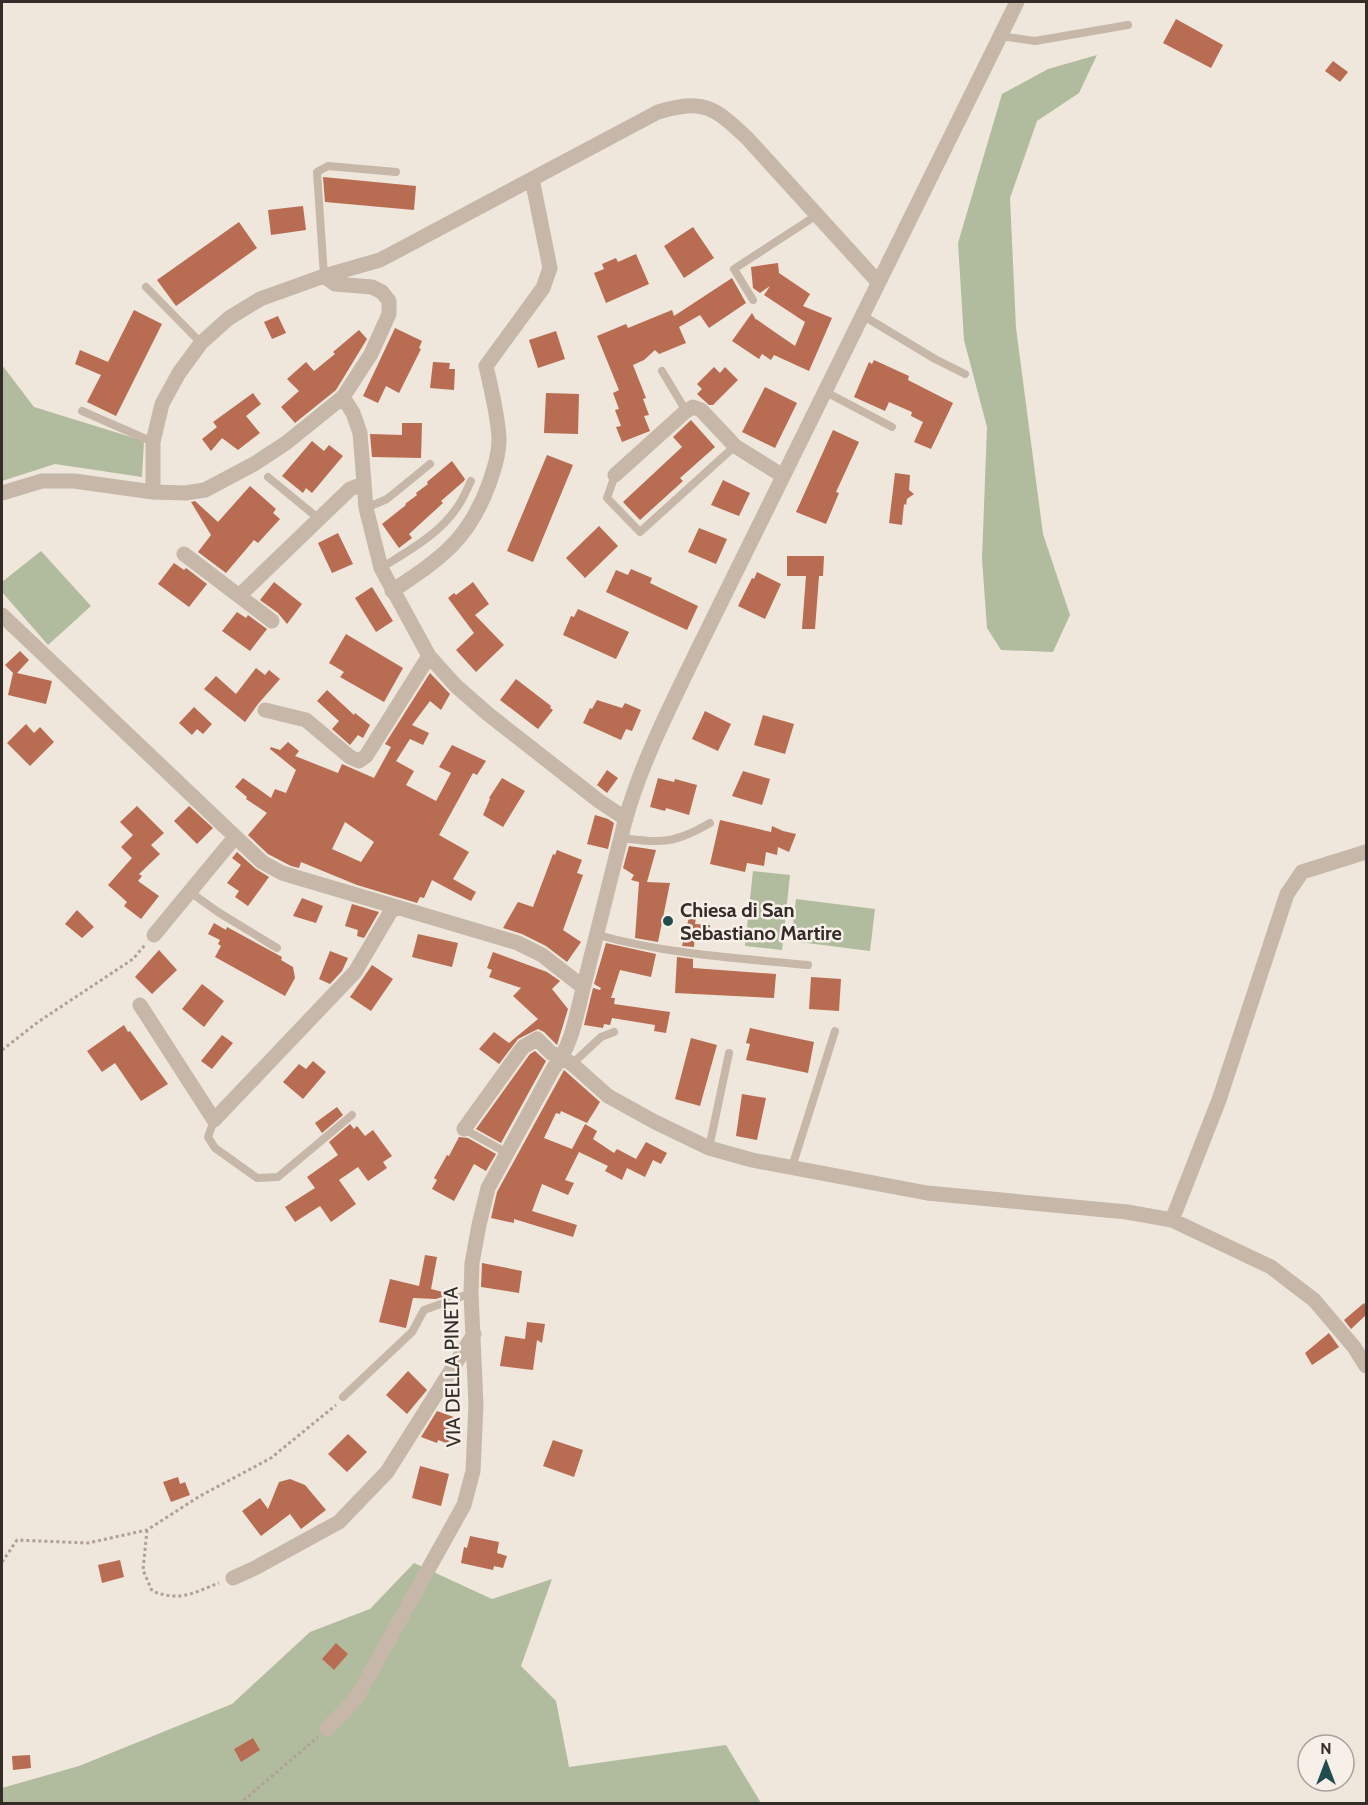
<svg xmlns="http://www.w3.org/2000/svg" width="1368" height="1805" viewBox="0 0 1368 1805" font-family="Cabin,sans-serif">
<rect width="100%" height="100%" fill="#efe6dc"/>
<path fill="#b1bc9e" d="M1097,55L1079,93L1037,121L1010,198L1016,328L1043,534L1070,615L1053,652L1001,650L987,628L982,559L987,427L964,340L958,243L1002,94L1048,69Z
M2,365L34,407L144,441L142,477L55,464L2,481Z
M41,551L91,606L48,645L2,592V582Z
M753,871L790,875L782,950L745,946Z
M796,899L875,909L870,951L791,941Z
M414,1563L492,1599L552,1579L521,1666L556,1701L569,1767L726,1745L761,1803L2,1804V1788L79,1766L232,1704L310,1632L370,1609Z"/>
<path fill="#b86c51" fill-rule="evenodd" d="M1176,19L1223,45L1211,68L1163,43Z
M1333,61L1348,72L1340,82L1325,71Z
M323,177L416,186L414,210L325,202Z
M303,206L306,230L271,235L268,210Z
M239,222L257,248L176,306L157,280Z
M693,227L714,258L684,278L664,246Z
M636,254L649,284L606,303L594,273L604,269L602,264L616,258L618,262Z
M778,263L779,273L810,294L803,306L832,318L809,371L774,355L771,360L762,354L759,359L732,341L752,313L756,320V319L795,346L805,322L764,295L770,286L760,293L753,288L751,267Z
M732,278L746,303L709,328L700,315L679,327L686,343L659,354L655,350L644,360L633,365L646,398L643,399L649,415L644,416L650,431L622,442L616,427L621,426L615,410L619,409L613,393L619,390L597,336L626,324L628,328L672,310L674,316Z
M134,310L162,324L116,416L87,402L101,375L75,364L80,350L108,362Z
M278,316L286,333L272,339L264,322Z
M395,328L422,341L419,348L421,349L399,393L386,386L378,403L363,396Z
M359,330L367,339L336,390L295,423L281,407L299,391L287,379L306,362L314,371L335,354L333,352Z
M556,331L565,359L538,368L529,340Z
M874,360L909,376L908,380L953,403L931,449L914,442L923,422L911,416L912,412L889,402L885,411L854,397L869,362L872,364Z
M433,362L450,363L449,369H455L454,390L430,388Z
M714,367L720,373L725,367L738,380L713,405H709L697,394L702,389L697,384Z
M765,387L797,403L775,448L742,432Z
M253,393L261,404L246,416L260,433L238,450L222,438L211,451L202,439L217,427L213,422Z
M546,393L579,394L578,434L544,433Z
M691,420L715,447L680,478L683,481L640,520L623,502L682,447L673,437Z
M402,423H422L421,458L372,457L370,434L402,435Z
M833,430L859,442L836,492L839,493L826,524L796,512Z
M312,441L324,451L329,445L343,456L312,493L306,488L303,493L282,476Z
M547,455L573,465L533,562L507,551Z
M452,461L465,479L464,481L441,501L443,503L409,534L412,538L399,548L382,524L406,505L405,504L417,495L416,493L428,484L427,482Z
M895,473L910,475L909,490L914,494L907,499L906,505L904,504L902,525L889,523Z
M723,480L750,493L739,516L711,505Z
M250,486L276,509L273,513L280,519L258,543L254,540L226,573L198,552L211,535L191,502L195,501L218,522Z
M599,526L618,546L585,578L566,558Z
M699,528L727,539L716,564L688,552Z
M338,533L353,564L332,573L318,543Z
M787,556H824L823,576H819L815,629H802L806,576H787Z
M174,563L184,570L186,568L207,584L189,607L158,584Z
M631,569L652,578L650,583L698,606L687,630L606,592L616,570L628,575Z
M757,572L781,584L765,619L738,606L752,578L754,579Z
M274,582L302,604L287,624L278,613L260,600Z
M473,582L489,604L475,615L504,645L476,672L456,650L474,633L448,598L454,593L456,595Z
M372,587L393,621L376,632L355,598Z
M578,609L629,632L616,659L563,635L571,616L574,617Z
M237,612L246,618L248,615L267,629L250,651L222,631Z
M346,634L403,668L384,702L340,677L344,672L329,663Z
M20,651L29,660L17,673L52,681L46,704L8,695L13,673L5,665Z
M256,668L265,675L269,670L280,679L258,704L245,722L204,689L216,676L236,694Z
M430,673L450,694L441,710L430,701L412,725L429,733L423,745L410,739L396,761L414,771L406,785L436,801L451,773L439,767L452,745L486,761L477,775L473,773L439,835L469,852L453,879L476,892L471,901L432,880L424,898L420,897L417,903L357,885L301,862L299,868L291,866L268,854L248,835L267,813L246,799L247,797L235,787L243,778L271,798L275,789L286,793L296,770L270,749L271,747L280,750L288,742L299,751L295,756L338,773L342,764L374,778L391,747L385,744ZM345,822L374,842L361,862L332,849Z
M516,679L551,706L550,708L553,710L538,729L500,700Z
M327,690L354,715L355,713L370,725L363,738L358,735L350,745L332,729L339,721L317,701Z
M597,700L622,708L625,703L641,710L632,731L626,729L621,740L583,723L590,708L592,709Z
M194,707L212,724L203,734L197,729L192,735L179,723Z
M705,711L731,724L718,751L692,739Z
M763,715L794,724L785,754L754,745Z
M26,724L34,733L40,727L54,742L30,766L7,743Z
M607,770L618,778L607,793L597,785Z
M743,771L770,779L762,805L732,796Z
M502,778L525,791L503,827L483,815L490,799L489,798Z
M658,778L674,782L675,779L697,785L689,815L666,808L665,811L650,807Z
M137,806L164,833L151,845L160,854L139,874L142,876L138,881L159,896L141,919L124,906L127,902L108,885L132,858L121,847L133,835L120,822Z
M189,806L213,828L197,844L174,821Z
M595,815L608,819L614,823L608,849L587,844Z
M720,820L771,832L772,826L783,831L796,834L789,852L778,847L777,855L766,852L764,866L747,863L745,872L710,864Z
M629,846L656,850L647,882L670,883L658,942L635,938L639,882L631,880L634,875L623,868Z
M557,850L582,860L577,873L583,875L563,930L581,942L567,962L546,946L522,934L503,928L518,902L533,907L553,854L555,855Z
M237,852L256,869L269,877L248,906L235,897L239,891L227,883L241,865L232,858Z
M302,898L323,906L316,923L293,916Z
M352,904L379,912L364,938L357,936L358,930L345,926Z
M77,910L94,927L82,938L65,924Z
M689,917L696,918L695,924L710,925L709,937L695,936L694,947L682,946Z
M214,923L226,930L227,927L282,957L281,960L293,967L295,978L285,996L215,957L221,946L218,944L220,940L208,934Z
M418,934L458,943L452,967L412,957Z
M606,943L656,954L651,977L620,970L611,998H615L614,1004L670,1012L666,1033L654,1031L655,1025L612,1018L610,1025L604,1024L603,1028L584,1025L593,988L600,990L601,988L594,984Z
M159,950L177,970L152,994L135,977Z
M330,951L348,958L342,971L330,984L319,979Z
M493,952L547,972L560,981L552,989L568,1009L557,1045L544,1032L538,1029L518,1039L499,1064L479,1049L494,1032L509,1043L538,1019L513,996L521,988L489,977L492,970L487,968Z
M677,957L693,959V968L776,974L774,998L675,993Z
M372,965L393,979L371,1011L350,997Z
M811,977L841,979L839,1011L809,1009Z
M202,984L224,1001L204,1027L182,1009Z
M124,1025L128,1032L130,1031L168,1084L141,1101L115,1063L102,1072L87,1051Z
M750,1028L814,1042L808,1073L746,1060L750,1044L746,1043Z
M222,1035L233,1043L212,1069L201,1061Z
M691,1038L717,1045L700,1106L675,1099Z
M535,1051L546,1061L501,1143L476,1129L530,1054Z
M313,1061L326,1072L303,1099L283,1082L299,1064L306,1069Z
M564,1070L600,1102L587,1123L561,1111L560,1114L556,1113L544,1138L572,1149L585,1124L597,1131L593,1139L614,1153L617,1149L636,1159L646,1142L667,1153L661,1164L653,1160L645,1177L627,1168L622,1180L605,1171L608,1166L579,1152L565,1180L574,1183L568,1195L542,1184L532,1211L577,1225L573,1237L514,1219V1223L491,1218L497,1192Z
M742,1094L766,1098L757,1140L736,1136Z
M337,1107L343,1115L322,1133L315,1123Z
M350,1124L354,1129L357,1126L365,1136L373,1130L392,1156L383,1162L387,1168L368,1181L358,1167L339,1180L356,1204L331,1222L320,1206L295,1222L285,1207L315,1188L307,1177L338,1155L329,1142Z
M459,1137L468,1138L496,1154L486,1171L474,1164L454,1201L432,1189L437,1180L434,1178L447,1155L449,1156Z
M425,1255L437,1257L431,1289L451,1294L436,1299L413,1298L406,1328L379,1322L390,1279L419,1286Z
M482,1263L522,1271L519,1293L481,1287Z
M1364,1303L1366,1307V1315L1351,1329L1344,1320Z
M527,1322L545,1324L542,1343L537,1340L533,1370L500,1366L505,1336L525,1339Z
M1329,1333L1339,1347L1312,1365L1305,1353Z
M408,1371L427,1390L407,1414L386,1395Z
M437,1411L459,1419L449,1444L438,1440L437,1443L421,1437Z
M348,1434L367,1452L347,1472L328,1454Z
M553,1440L583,1450L574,1477L543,1466Z
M420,1466L449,1474L441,1506L412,1498Z
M178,1477L180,1484L185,1482L190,1495L171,1502L163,1482Z
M290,1479L305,1485L326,1510L301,1529L290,1514L261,1536L242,1511L260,1498L268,1509L279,1482Z
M470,1536L499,1542L497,1553L507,1556L503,1568L494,1566L493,1570L461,1563L464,1547L467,1548Z
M120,1560L124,1577L102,1583L98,1565Z
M336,1643L348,1654L334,1670L322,1659Z
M253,1738L260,1750L241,1762L234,1749Z
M30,1755L31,1768L13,1770L12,1756Z"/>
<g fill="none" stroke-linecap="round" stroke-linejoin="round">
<path stroke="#b1a194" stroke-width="3" stroke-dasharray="3 3" stroke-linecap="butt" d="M2,1050L38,1022L133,959L145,945
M147,1530L143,1570L152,1591C181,1602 193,1593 219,1583
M2,1562L17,1540L88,1543L147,1530L200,1496L271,1458L336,1405
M239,1804L318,1737"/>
<path stroke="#c6b7a9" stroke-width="8" d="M1000,36L1035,41L1128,25
M324,276L317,172L328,166L396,172
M146,287L201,343
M753,300L734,269L817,215
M862,315L935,359L965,374
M662,371L686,411
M824,391L892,427
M82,411L153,442
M615,475L607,498L640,532L735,446
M268,477L319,519
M366,508L387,499L430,464
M381,568C408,551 440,534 458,506C463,499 467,489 471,481
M621,838C662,843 674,844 710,823
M190,892L218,912L277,948
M598,935C666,954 737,958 808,965
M572,1064L601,1037L614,1032
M214,1120L208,1137L215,1148L257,1178L278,1177L352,1115
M464,1129L507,1153
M709,1148L729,1053
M792,1167L835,1031
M343,1397L412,1332L424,1310L471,1293"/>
<path stroke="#c6b7a9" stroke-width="15" d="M343,397L353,413L360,433L366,508L381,568L429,656L456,686L488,714L599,801L626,819
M615,475L686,411L693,407L701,410L735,446L783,476
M153,492V442L162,404L179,373L201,343L229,318L260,299L324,276L380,260L658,112C704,99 713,106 747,138L878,282
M2,493L42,481H74L153,492L185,493L205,490L254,464L286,443L343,397L371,354L389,314V301L382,292L372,287L335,284L324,276
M184,554L272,621
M392,591C441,558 468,541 489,484C494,469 499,455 499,439C498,415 491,389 486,366L543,288L550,268L532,179
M239,596L350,489L363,484
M2,615L262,862L282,873L518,943L542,955L583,987
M265,710L306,720L350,757L359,761L366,756L429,656
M154,935L235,837
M140,1005L214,1120L355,972L394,906
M464,1129L523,1047L537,1039L551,1053L562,1057L572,1064L608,1096L655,1122L709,1148L752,1160L927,1193L1127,1212L1172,1220L1271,1267L1314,1300L1354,1347L1366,1366
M1172,1220L1219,1100L1287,894L1302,872L1366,852
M233,1578L255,1568L339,1522L387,1472L474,1334
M327,1729L357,1697L464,1505L473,1471L476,1405L471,1293L472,1263L479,1225L488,1188L553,1069C573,1044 576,1015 584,985C598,930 611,875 625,821C641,763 670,707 696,653L1017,2"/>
</g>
<circle fill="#224c50" stroke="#f7f0e8" stroke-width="2" cx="668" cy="921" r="6"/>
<g text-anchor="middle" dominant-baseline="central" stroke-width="5" stroke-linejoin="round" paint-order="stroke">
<g font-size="20" font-weight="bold" fill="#342c28" stroke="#f7f0e8" text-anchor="start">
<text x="680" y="910">Chiesa di San<tspan x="680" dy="23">Sebastiano Martire</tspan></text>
</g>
<g font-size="20" fill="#342c28" stroke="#f7f0e8">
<text transform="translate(452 1367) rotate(-91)">VIA DELLA PINETA</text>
</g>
</g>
<rect width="1368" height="1805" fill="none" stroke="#342c28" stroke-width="6"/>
<g transform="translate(1326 1763)"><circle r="28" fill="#f7f0e8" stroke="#a9a29b" stroke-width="1.5"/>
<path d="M0-4.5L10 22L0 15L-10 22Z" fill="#224c50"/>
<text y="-9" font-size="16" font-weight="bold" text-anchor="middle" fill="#342c28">N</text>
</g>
</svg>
